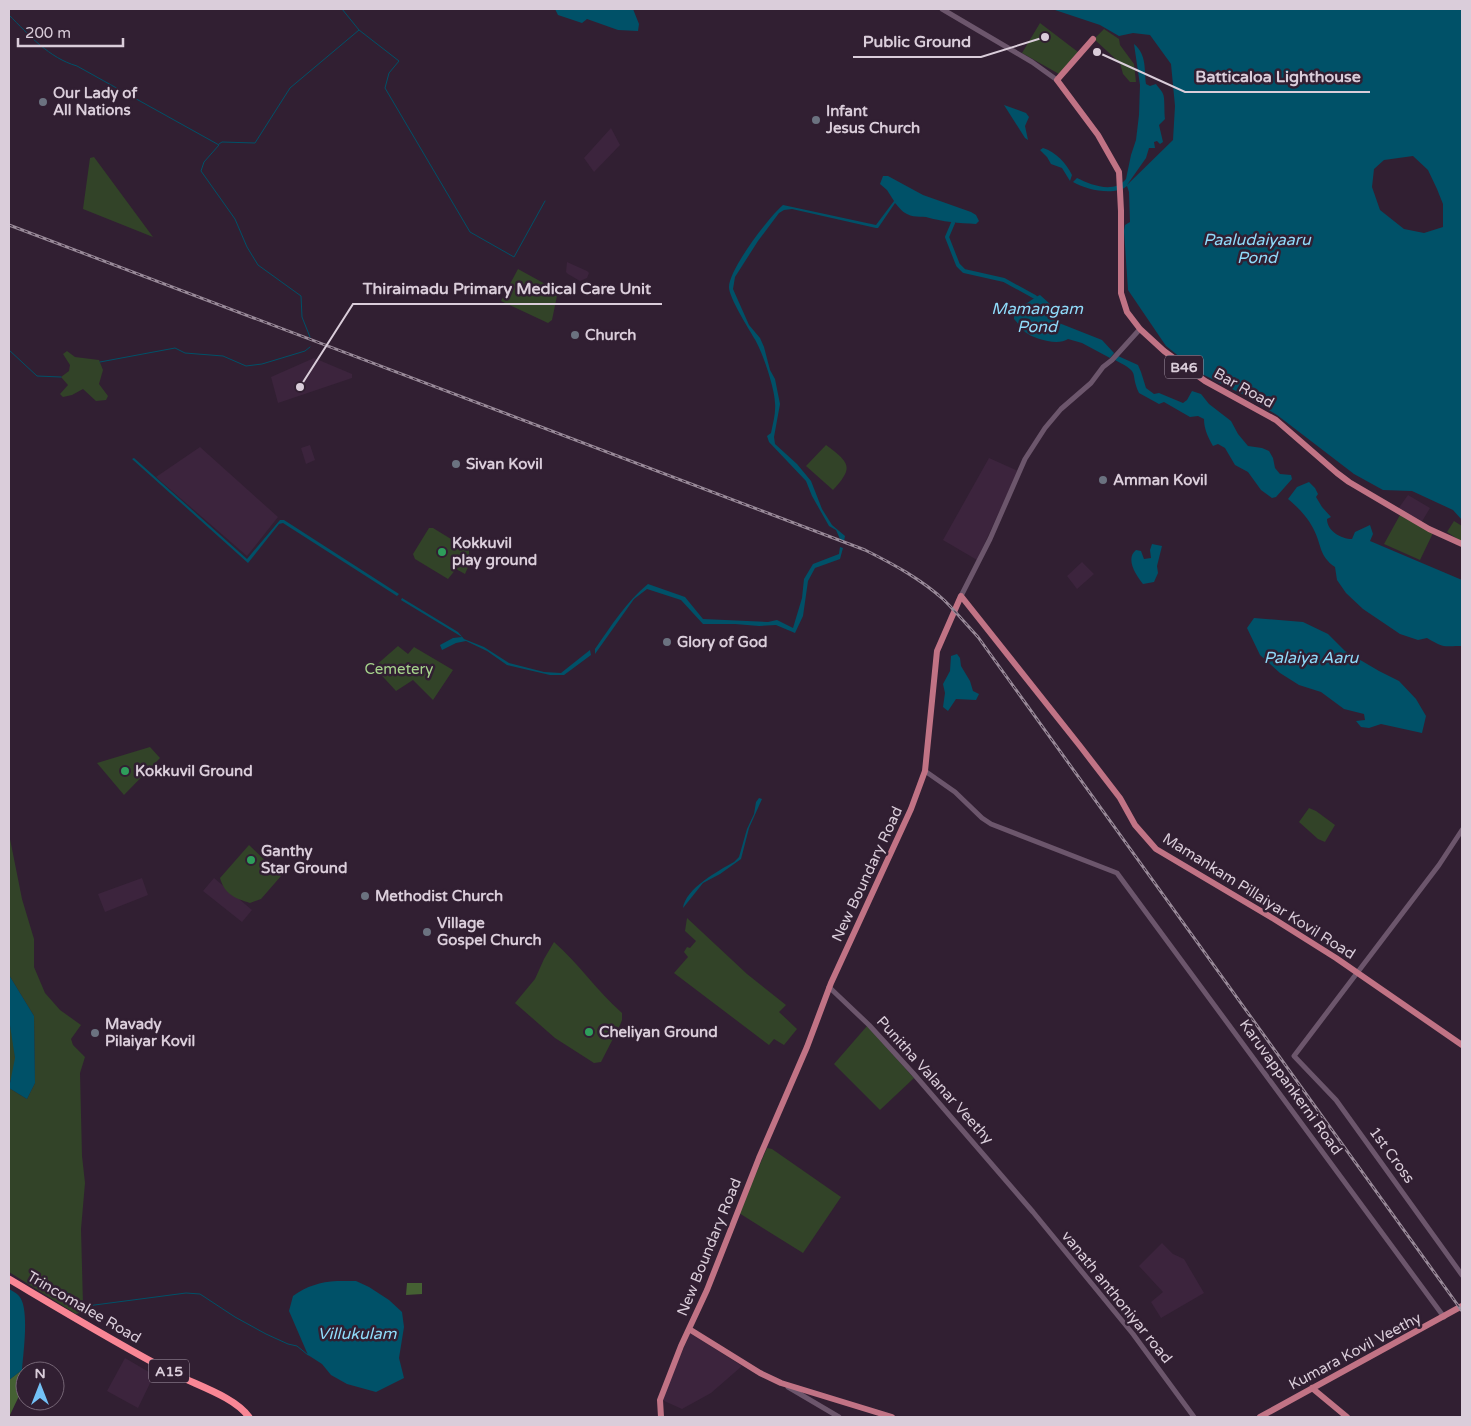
<svg xmlns="http://www.w3.org/2000/svg" width="1471" height="1426" viewBox="0 0 1471 1426" font-family="'Varela Round',sans-serif">
<rect width="100%" height="100%" fill="#311f32"/>
<path fill="#3c243d" d="M611,128L620,145L594,172L584,158Z
M567,262L587,271L589,273L587,278L580,281L568,274L566,272Z
M314,358L352,374V378L278,403L271,377Z
M310,445L315,460L306,464L301,448Z
M200,447L278,517L247,556L156,477Z
M989,458L1018,471L977,560L943,540Z
M1408,495L1430,508L1421,523L1398,509Z
M1082,562L1094,574L1077,589L1067,576Z
M142,878L148,895L105,912L98,894Z
M214,878L252,910L242,922L203,891Z
M1162,1243L1173,1254L1184,1259L1204,1293L1161,1318L1151,1302L1163,1292L1139,1266Z
M690,1333L742,1366L711,1393L682,1409L662,1400Z
M125,1358L154,1375L138,1408L107,1391Z"/>
<path fill="#324328" d="M1040,23L1078,52L1059,74L1022,53Z
M1104,29L1119,39L1120,45L1134,64L1136,82H1130L1123,74L1120,63L1094,39Z
M94,157L153,237L83,209L90,158Z
M518,269L558,291L552,320L548,323L501,301Z
M67,351L75,357L99,360L103,370L99,384L108,396L106,400L96,401L83,389L72,395L63,397L60,394L68,385L61,377L69,371L70,365L63,354Z
M826,445C850,463 854,467 833,490L806,466Z
M1400,515L1433,533L1420,560L1384,544Z
M1454,521L1462,526V542L1447,532Z
M429,528H433L469,550V565L465,574L456,569L448,579L415,559L413,554Z
M398,646L408,654L414,647L453,670L433,700L413,680L396,691L374,667Z
M150,747L160,758L124,795L97,763Z
M1309,808L1316,811L1335,825L1325,842L1318,839L1299,822Z
M9,834L22,899L34,939V967L45,993L60,1010L81,1025L71,1039L73,1045L85,1057L80,1073L82,1156L85,1183L81,1229L83,1305L82,1312L76,1314L9,1272V1088L27,1099L35,1083L34,1016L9,975Z
M249,845L281,876L261,899L250,903C235,898 225,895 220,878Z
M687,918L747,974L786,1005L779,1012L797,1029L784,1045L774,1039L769,1045L674,973L688,957L684,952L687,947L690,948L696,941L685,931Z
M554,942C579,964 597,991 622,1013V1020L620,1025L601,1062L594,1063L555,1038L515,1003L535,979L544,959Z
M9,1019C12,1038 21,1065 9,1083Z
M867,1026L914,1078L880,1110L834,1064Z
M767,1148L772,1149L841,1197L803,1253L739,1213Z"/>
<path fill="#456133" d="M407,1283H422V1294L406,1295Z
M27,1366H36L40,1371H25V1394L19,1396L9,1417V1380Z"/>
<path fill="#005168" fill-rule="evenodd" d="M555,9H633L639,24L638,31L618,30L587,19L582,23L558,15Z
M1052,9H1462V520L1453,510L1412,491L1383,490L1354,474L1277,415L1244,395L1200,373L1166,346L1128,290L1124,231L1125,225L1130,222L1129,192L1127,186C1115,196 1086,190 1073,182L1077,178C1091,185 1114,194 1126,179L1131,155L1136,140L1139,115L1140,85L1134,44C1147,55 1144,69 1146,84L1150,86L1156,84C1158,87 1162,91 1163,94C1165,97 1164,113 1165,119L1159,125L1163,142L1160,144L1157,141L1154,142L1155,148H1149L1146,158L1127,185L1173,140L1175,106L1171,64L1150,35L1133,33L1119,36L1100,25ZM1413,156L1428,170L1437,189L1443,204V227L1424,233L1404,229L1380,210L1372,187L1374,169L1384,160Z
M1004,105L1026,113L1029,117L1025,126L1028,140L1025,138Z
M1043,148C1056,152 1066,163 1072,175L1070,181L1062,168L1051,164L1047,157L1040,150Z
M883,176H888L923,195L971,212L976,215L979,221L976,224C959,223 943,222 926,217C919,216 914,218 907,214C902,212 899,207 895,203L878,228H876L792,209L784,210L779,213L758,241L735,277L733,289L749,325L760,338L764,347L770,370L775,379L780,404L774,437L775,444L797,464L811,481L822,509L832,525L845,536L844,541L840,539L836,530L829,526L812,496L806,481L769,442L767,436L771,433C773,423 776,413 775,403C775,389 762,350 754,338C748,327 729,298 729,287C729,269 769,217 783,205L876,225L894,201L887,190L880,184Z
M1040,295L1050,304L1059,323L1102,340L1114,353L1110,358L1082,343L1068,339C1058,346 1034,339 1025,332C1021,328 1018,323 1014,319V311L1016,307C1026,306 1031,299 1040,295Z
M1118,356L1138,365L1141,372L1146,388L1154,394L1159,393L1183,403L1187,400L1192,391L1201,394L1209,404L1231,421L1238,434L1248,446L1262,448L1269,451L1273,458L1275,468L1280,474L1291,475L1292,479L1276,497L1272,498L1261,490L1248,472L1235,465L1225,448L1218,444L1213,446C1208,437 1204,429 1204,419L1198,416L1190,417L1164,402L1159,404L1139,393C1129,371 1142,374 1115,360Z
M134,458L247,559L280,520H284L399,594L397,596L283,523L279,524L248,563L132,459Z
M1309,482L1315,488L1318,494L1316,497L1322,507L1331,517L1327,519C1327,531 1341,539 1352,539L1355,532L1370,525L1373,534L1370,541L1462,580V646C1442,646 1446,649 1427,638L1418,640L1400,634L1363,609L1346,593L1337,580L1335,567C1319,556 1322,546 1314,530C1309,519 1298,507 1288,499L1297,487Z
M1152,544L1162,546L1157,566L1158,573L1154,582L1143,584C1136,575 1125,559 1136,550L1141,551L1144,559L1151,558L1150,550Z
M840,547L843,548L840,559L815,568L808,581L803,616L795,633L776,625L759,626L735,624H703L681,600L647,589L634,599L595,654V649C611,626 626,602 648,584L685,597L703,619L768,622L777,620L793,628L802,598L804,579L813,564L839,554Z
M402,598L458,632L464,639L484,647L509,663L544,672L561,673L590,650L591,655L564,675H550L507,665L487,651L466,641L456,643L442,650L440,645L453,638L462,637L401,600Z
M1254,618L1303,622L1328,634L1345,651L1379,671L1399,681L1416,699L1426,716L1422,733L1381,724L1369,728L1361,727L1356,721L1365,720L1364,714L1344,709L1321,692L1299,685L1280,673L1260,655L1247,628Z
M957,654L960,658L961,666L970,681L973,691L979,694L976,700L956,699L948,711L943,707L945,693L943,684L950,671L951,656Z
M759,798L762,799L749,828L741,859L720,874L703,883L683,908C686,888 718,871 734,862L739,857L747,829L754,814L756,802Z
M9,975L34,1016L35,1083L27,1099L9,1088L15,1058L9,1019Z
M337,1281H356L369,1287L389,1300L402,1312L404,1327L399,1358L404,1378L376,1392L347,1384L331,1375L322,1364L308,1355L289,1311L293,1296C307,1286 320,1282 337,1281Z
M9,1289C12,1291 17,1293 19,1296C30,1308 23,1354 22,1370L9,1380Z"/>
<g fill="none" stroke-linecap="round" stroke-linejoin="round">
<path stroke="#005168" stroke-width="1" d="M9,15C29,35 49,58 77,66L219,145L204,162L201,171L235,219L247,247L258,265L301,296L302,317L310,337
M359,30L399,61L389,73L385,88L470,232L514,257L545,201
M219,144L222,142L255,143L290,88L359,30L342,9
M9,350L37,376L61,377
M100,362L175,348L185,353L223,356L246,366L262,364L305,351L310,347
M67,1292L75,1300L87,1306L186,1293L200,1294L235,1317L266,1334L288,1344L297,1346L308,1355"/>
<path stroke="#005168" stroke-width="4" d="M953,223L947,237L958,265L964,271L1004,280L1035,297"/>
<path stroke="#6c566c" stroke-width="5" d="M942,9L1032,62L1057,80
M961,596L990,539L1025,459L1045,428L1061,409L1091,383L1103,367L1112,360L1140,329
M925,771L955,792L982,818L991,824L1117,873L1444,1317
M1462,830L1439,865L1294,1056L1336,1100L1462,1275
M829,987L869,1025L913,1073L1033,1212L1133,1334L1194,1417
M788,1387L839,1417"/>
<path stroke="#c17385" stroke-width="6" d="M1093,39L1057,80L1098,135L1119,172L1121,211V293L1127,312L1140,329L1164,351L1205,381L1276,420L1337,473L1349,482L1429,529L1462,544
M689,1329L760,1373L781,1383L892,1417
M1312,1388L1347,1417
M661,1417L660,1400L681,1346L707,1290L759,1158L807,1047L831,983L911,809L925,771L937,651L961,596L1080,746L1120,798L1135,825L1156,849L1274,919L1336,958L1462,1045
M1260,1417L1462,1306"/>
<path stroke="#f98695" stroke-width="7" d="M9,1279C63,1311 116,1343 171,1372C195,1385 234,1396 249,1417"/>
<g stroke="#988998" stroke-width="3">
<path id="rail" d="M9,225L865,550C893,564 921,579 944,600C956,612 967,625 978,637L1462,1311"/>
</g>
<use href="#rail" stroke="#311f32" stroke-width="1" stroke-dasharray="4" stroke-linecap="butt"/>
</g>
<g fill="#6b7280" stroke="#311f32" stroke-width="2">
<circle cx="43" cy="102" r="5"/>
<circle cx="816" cy="120" r="5"/>
<circle cx="575" cy="335" r="5"/>
<circle cx="456" cy="464" r="5"/>
<circle cx="1103" cy="480" r="5"/>
<circle cx="667" cy="642" r="5"/>
<circle cx="365" cy="896" r="5"/>
<circle cx="427" cy="932" r="5"/>
<circle cx="95" cy="1033" r="5"/>
</g>
<g fill="#2e9e5b" stroke="#311f32" stroke-width="2">
<circle cx="442" cy="552" r="5"/>
<circle cx="125" cy="771" r="5"/>
<circle cx="251" cy="860" r="5"/>
<circle cx="589" cy="1032" r="5"/>
</g>
<g text-anchor="middle" dominant-baseline="central" stroke-width="5" stroke-linejoin="round" paint-order="stroke">
<g fill="#311f32" stroke="#a799a8" stroke-width="1">
<rect x="1165" y="355.5" width="38" height="23" rx="4"/>
<rect x="149" y="1359.5" width="40" height="23" rx="4"/>
</g>
<g font-size="14" font-weight="bold" fill="#dacdda">
<text x="1184" y="367">B46</text>
<text x="169" y="1371">A15</text>
</g>
<g font-size="15" font-weight="bold" fill="#dacdda" stroke="#311f32" text-anchor="start">
<text x="53" y="93">Our Lady of<tspan x="53" dy="17">All Nations</tspan></text>
<text x="826" y="111">Infant<tspan x="826" dy="17">Jesus Church</tspan></text>
<text x="585" y="335">Church</text>
<text x="466" y="464">Sivan Kovil</text>
<text x="1113" y="480">Amman Kovil</text>
<text x="452" y="543">Kokkuvil<tspan x="452" dy="17">play ground</tspan></text>
<text x="677" y="642">Glory of God</text>
<text x="135" y="771">Kokkuvil Ground</text>
<text x="261" y="851">Ganthy<tspan x="261" dy="17">Star Ground</tspan></text>
<text x="375" y="896">Methodist Church</text>
<text x="437" y="923">Village<tspan x="437" dy="17">Gospel Church</tspan></text>
<text x="105" y="1024">Mavady<tspan x="105" dy="17">Pilaiyar Kovil</tspan></text>
<text x="599" y="1032">Cheliyan Ground</text>
</g>
<g font-size="15" fill="#dacdda" stroke="#311f32">
<text transform="translate(1244 388) rotate(29)">Bar Road</text>
<text transform="translate(867 874) rotate(-65)">New Boundary Road</text>
<text transform="translate(1259 896) rotate(32)">Mamankam Pillaiyar Kovil Road</text>
<text transform="translate(935 1080) rotate(48)">Punitha Valanar Veethy</text>
<text transform="translate(1291 1087) rotate(54)">Karuvappankerni Road</text>
<text transform="translate(1392 1155) rotate(54)">1st Cross</text>
<text transform="translate(709 1247) rotate(-68)">New Boundary Road</text>
<text transform="translate(1117 1297) rotate(51)">vanath anthoniyar road</text>
<text transform="translate(84 1307) rotate(30)">Trincomalee Road</text>
<text transform="translate(1355 1351) rotate(-28)">Kumara Kovil Veethy</text>
</g>
<g font-size="15" fill="#a6d38c" stroke="#311f32">
<text x="399" y="669">Cemetery</text>
</g>
<g font-size="16" font-style="italic" fill="#90dcfb" stroke="#311f32">
<text x="1257" y="240">Paaludaiyaaru<tspan x="1257" dy="18">Pond</tspan></text>
<text x="1037" y="309">Mamangam<tspan x="1037" dy="18">Pond</tspan></text>
<text x="1311" y="658">Palaiya Aaru</text>
<text x="357" y="1334">Villukulam</text>
</g>
</g>
<path fill="none" stroke="#dacdda" stroke-width="2" d="M1045 37L981 57H853M1097 52L1185 92H1370M300 387L353 304H662"/>
<g fill="#dacdda" stroke="#311f32" stroke-width="2">
<circle cx="1045" cy="37" r="5"/>
<circle cx="1097" cy="52" r="5"/>
<circle cx="300" cy="387" r="5"/>
</g>
<g font-size="16" text-anchor="middle" font-weight="bold" fill="#dacdda" stroke="#311f32" stroke-width="5" stroke-linejoin="round" paint-order="stroke">
<text x="917" y="47">Public Ground</text>
<text x="1278" y="82">Batticaloa Lighthouse</text>
<text x="507" y="294">Thiraimadu Primary Medical Care Unit</text>
</g>
<rect width="1471" height="1426" fill="none" stroke="#dacdda" stroke-width="20"/>
<g transform="translate(40 1386)"><circle r="24" fill="#311f32" stroke="#756575"/>
<path d="M0-4L9 19L0 12L-9 19Z" fill="#73c1f6"/>
<text y="-8" font-size="14" font-weight="bold" text-anchor="middle" fill="#dacdda">N</text>
</g>
<path d="M18 38v8h105v-8" fill="none" stroke="#dacdda" stroke-width="2.5"/>
<text x="25" y="38" font-size="15" fill="#dacdda" stroke="#311f32" stroke-width="4" paint-order="stroke">200 m</text>
</svg>
